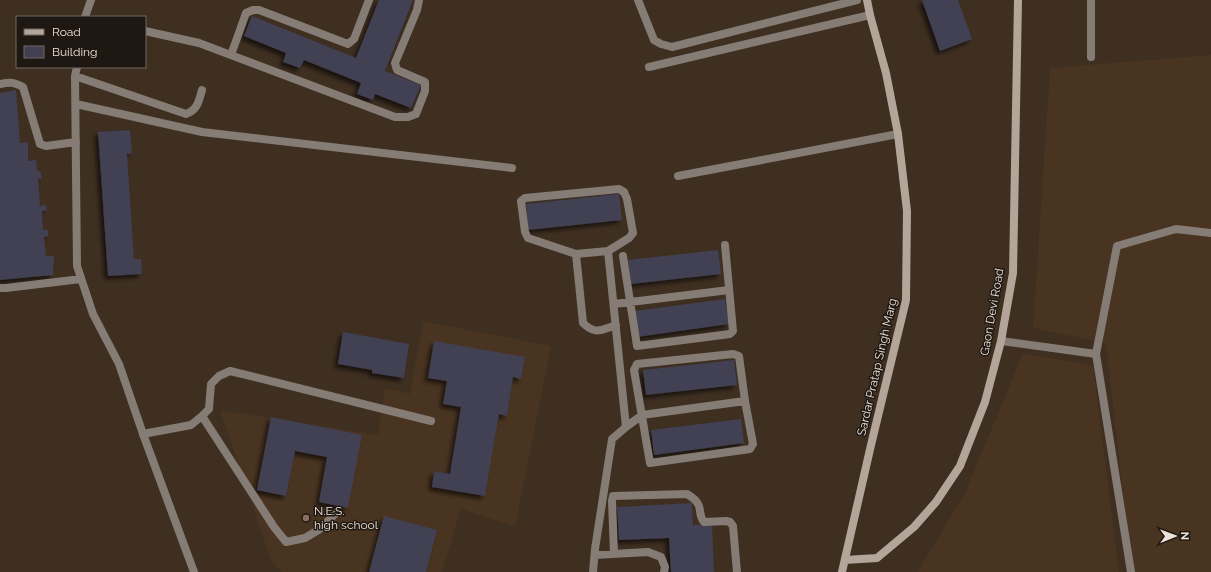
<svg xmlns="http://www.w3.org/2000/svg" width="1211" height="572" viewBox="0 0 1211 572" font-family="Raleway,sans-serif">
<defs>
<filter id="shadow"><feDropShadow dx="-3.5" dy="3.5" stdDeviation="2" flood-color="#0009"/></filter>
</defs>
<rect width="100%" height="100%" fill="#3e2f21"/>
<path fill="#493421" d="M1211,55V572H1132L1106,343L1033,328L1050,68Z
M423,321L551,346L515,527L461,509L442,572H282L271,560L220,410L378,435L385,388L410,394Z
M1023,353L1093,366L1119,572H918L965,493Z"/>
<path fill="#423f52" filter="url(#shadow)" d="M379,0H413L385,71L421,85L411,108L375,94L373,100L357,94L361,83L304,60L300,68L283,62L286,53L244,36L252,16L356,58Z
M922,0H958L972,39L940,51Z
M16,90L20,143L28,142V161L36,160L37,171H40L42,179L38,178L40,206L46,205L47,210L42,211L43,230H48V236L44,237L46,256H54L53,275L0,280V93Z
M130,130L132,153L127,154L134,259H141L142,274L108,276L98,132Z
M619,194L622,220L528,230L526,204Z
M718,250L721,274L631,284L628,260Z
M725,299L729,324L637,337L634,311Z
M343,332L409,344L404,378L372,373V370L338,364Z
M434,341L525,357L521,379L513,377L507,416L499,414L485,496L432,487L434,471L450,474L461,407L443,404L447,381L428,378Z
M734,360L737,385L646,395L643,370Z
M271,417L362,435L348,508L319,502L327,457L295,451L286,496L257,490Z
M741,419L744,443L654,455L651,430Z
M692,503L693,525L712,524L714,572H671L669,538L619,540L617,507Z
M384,516L437,530L426,572H369Z"/>
<g fill="none" stroke-linecap="round" stroke-linejoin="round">
<path stroke="#857c76" stroke-width="8" d="M202,416L274,527L286,542L305,538L320,529L334,515
M143,434L191,425L202,416L209,409L211,384L219,376L230,371L431,421"/>
<path stroke="#857c76" stroke-width="8" d="M638,0L654,40L661,44L672,47L857,0
M1091,0V57
M85,17L91,0
M145,31L199,43L395,117H408L416,114L425,91V82L397,70L395,63L417,10L419,0
M231,55L246,13L253,10H259L348,44L354,39L369,0
M77,67L75,76L77,266L93,314L119,364L143,434L194,572
M649,67L870,15
M75,76L186,114C198,110 199,100 202,90
M0,84C10,82 14,82 23,87L40,144L46,146L76,142
M76,104L202,132L512,168
M678,176L898,134
M619,189L624,192L627,199L633,233L629,238L608,251L576,254L528,238L525,232L521,201L525,198Z
M576,254L583,323C595,335 601,330 616,325
M623,256L637,346L730,334L733,331L725,245
M0,288H6L81,279
M614,304L729,290
M1001,341L1096,354L1131,572
M733,354L739,356L745,401L753,444L750,449L650,463L634,370L637,364Z
M1096,354L1117,246L1176,229L1211,233
M626,427L642,415L745,401
M614,553L612,501L613,496L687,494C692,497 697,500 699,506C701,512 699,516 704,522L726,521L730,522L733,526L737,572
M595,555L648,552L661,557L665,567L664,572
M593,572L595,549L612,439L626,427L608,251"/>
<path stroke="#b4a59b" stroke-width="8" d="M845,560L877,558L914,527L936,502L960,466L985,402L1001,341L1013,273L1018,0
M842,572L871,445L906,300L907,211L898,134L886,73L870,15L867,0"/>
</g>
<circle fill="#8d6e63" stroke="#1f1812" stroke-width="1.5" cx="306" cy="518" r="4"/>
<g text-anchor="middle" dominant-baseline="central" stroke-width="3" stroke-linejoin="round" paint-order="stroke">
<g font-size="12" fill="#ede3da" stroke="#1f1812">
<text transform="translate(992 312) rotate(-80)">Gaon Devi Road</text>
<text transform="translate(877 367) rotate(-77)">Sardar Pratap Singh Marg</text>
</g>
<g font-size="12" fill="#ede3da" stroke="#1f1812" text-anchor="start">
<text x="314" y="511">N.E.S.<tspan x="314" dy="14">high school</tspan></text>
</g>
</g>
<rect x="16" y="16" width="130" height="52" fill="#1f1812" stroke="#716962"/>
<rect x="24" y="29" width="20" height="6" fill="#b4a59b" stroke="#716962"/>
<text x="52" y="36" font-size="12" fill="#ede3da">Road</text>
<rect x="24" y="46" width="20" height="12" fill="#423f52" stroke="#716962"/>
<text x="52" y="56" font-size="12" fill="#ede3da">Building</text>
<g transform="translate(1175 536) rotate(89)" stroke="#1f1812" stroke-width="3" paint-order="stroke">
<path d="M0-3L7 15L0 10L-7 15Z" fill="#ede3da"/>
<text y="-6" font-size="11" font-weight="bold" text-anchor="middle" fill="#ede3da">N</text>
</g>
</svg>
